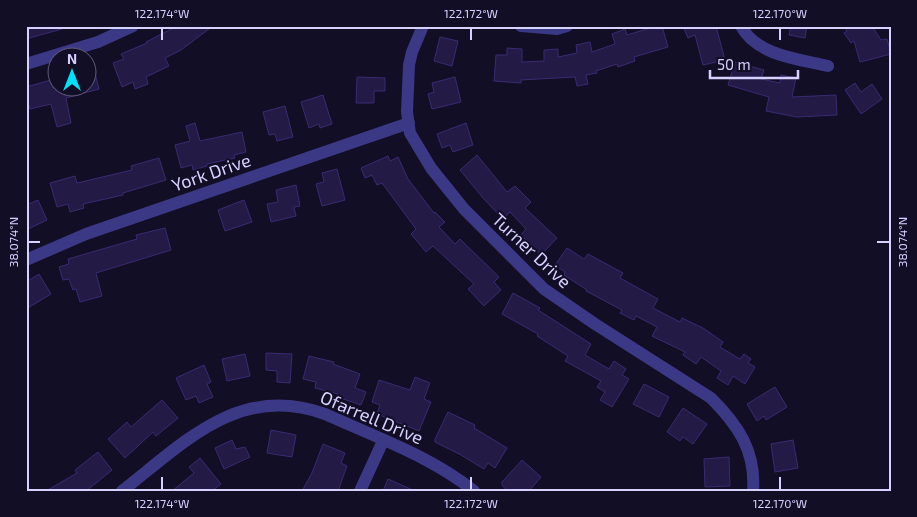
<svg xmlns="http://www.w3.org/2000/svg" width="917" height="517" viewBox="0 0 917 517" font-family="'Exo 2',sans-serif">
<rect width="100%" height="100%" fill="#120e25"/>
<path fill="#231a46" stroke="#3a2b72" d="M26,26H62V29L26,39Z
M177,26H213L181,50L165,58L169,66L146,77L148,84L135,89L133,82L122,87L113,63L124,59L121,54L147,43L146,42Z
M646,26H662L668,47L634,57L635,61L618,67L617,64L596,71L597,73L586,75L588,84L577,86L575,77L521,80V83L494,81L496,55H507V48L522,49V62L544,61V50L558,49V57L577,53L576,45L590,42L592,52L615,44L612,34L625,29L627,35L647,29Z
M683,26H716L725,60L703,65L695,35L688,38Z
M791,26H807L805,38L789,35Z
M844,26H872L881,40L887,39L891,54L860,62L854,41L851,43L844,33L847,31Z
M440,37L458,41L452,66L434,61Z
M88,57H91L99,89L66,98L71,123L57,127L51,104L30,109L26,95V87L51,80L53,88H88Z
M735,62L764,70L761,79L780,83L781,75L796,78L792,97L836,95L837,115L797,117L766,111L769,97L728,85Z
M357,77L385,78V91H374V103H356Z
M455,77L461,102L432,109L428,94L434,92L432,83Z
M855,83L861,92L872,84L882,99L861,114L845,90Z
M323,95L332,124L320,128L319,124L309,128L301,102Z
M285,106L293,137L277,141L275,134L269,135L263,112Z
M195,123L200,141L242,132L246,152L234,155L235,158L207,164V166L193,170L192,165L181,168L175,145L190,141L186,126Z
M466,123L473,145L453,152L450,145L442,148L437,134Z
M477,155L507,192L515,186L531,202L525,208L557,238L541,255L521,235L526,229L510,212L503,219L483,198L460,170Z
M388,156L390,161L398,157L408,179L434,213L435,212L445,222L439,227L455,244L460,239L499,277L494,282L501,290L484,306L468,289L474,284L433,246L426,252L411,234L416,229L382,183L377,185L372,175L365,178L361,168Z
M159,158L166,180L123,193V195L83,204L84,208L70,212L68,204L57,207L50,183L75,176L77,183L132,170L131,166Z
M337,169L345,200L322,206L316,184L324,182L322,173Z
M296,185L300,206L294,207L296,216L271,222L267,204L278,202L276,190Z
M38,200L47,220L26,230V205Z
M244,200L252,222L225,231L218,210Z
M165,228L171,250L96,273L102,296L80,302L76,289L73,290L69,279L63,280L59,267L69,264L68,259L137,239L136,235Z
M567,248L584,259L588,254L623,273L620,278L658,299L653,308L680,322L682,318L703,328L723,342L720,347L740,359L744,354L751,359L748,363L755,367L745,384L733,376L728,385L717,378L721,371L701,357L696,364L683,355L685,352L652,336L657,327L636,316L634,320L620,313L622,310L586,291L587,290L564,275L565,272L555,265Z
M39,274L51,294L26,309V282Z
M513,293L540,308L538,310L591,344L585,355L609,369L614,361L626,369L622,375L629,379L612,407L600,400L605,392L597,387L601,381L565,361L568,356L537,336L538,334L502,314Z
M266,353L292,354L290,383L277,382V371L266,370Z
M245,354L250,376L227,381L222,359Z
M309,356L334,362L333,364L360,374L355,388L366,392L361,405L337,397L338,394L315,388L316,382L303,379Z
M204,365L211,382L207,384L213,397L199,403L196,396L186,400L176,378Z
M415,377L430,383L424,399L431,402L419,431L377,414L380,405L372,402L379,380L410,390Z
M644,384L669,397L659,417L633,404Z
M775,387L787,407L766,420L764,416L757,421L747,404Z
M162,400L178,418L156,436L153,432L125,458L108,439L127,422L131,427Z
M683,408L707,424L693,444L683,437L680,441L667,432Z
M448,412L475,425L474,428L507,448L495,468L488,463L484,469L461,455L435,442V439Z
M271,430L296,435L292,457L267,453Z
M232,440L236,449L245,447L250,457L224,469L215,448Z
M793,440L798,468L775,472L771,444Z
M323,444L345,453L341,463L347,466L338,491H302L312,473Z
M98,452L112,470L86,491H46L77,473L75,470Z
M729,457L730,486L705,487L704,459Z
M200,458L221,484L212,491H172L194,473L189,467Z
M522,460L541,477L529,491H507L502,485V482Z
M388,479L415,491H383Z"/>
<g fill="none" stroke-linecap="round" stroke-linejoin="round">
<path stroke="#3b3885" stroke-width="12" d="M423,26L412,52L409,65L407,112L410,133L431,168L464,209L544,289L595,324L711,398C738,425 756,451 753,491
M521,26L557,29L567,26
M741,26C757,56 799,59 828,66
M26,64L98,42L133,26
M26,260L86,234L409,123
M122,491C185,442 239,383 325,414C376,437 430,456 474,491
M360,491L383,441"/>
</g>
<path fill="none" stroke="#d7d1ff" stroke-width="2" d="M162,28V40M471,28V40M780,28V40M28,242H40M877,242H890M162,477V490M471,477V490M780,477V490"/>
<g text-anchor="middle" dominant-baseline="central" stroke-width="4" stroke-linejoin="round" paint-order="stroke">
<g font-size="18" fill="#d7d1ff" stroke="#120e25">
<text transform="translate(211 172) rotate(-19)">York Drive</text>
<text transform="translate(532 250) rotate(43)">Turner Drive</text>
<text transform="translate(372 417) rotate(23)">Ofarrell Drive</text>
</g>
</g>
<rect width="917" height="517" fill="none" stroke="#120e25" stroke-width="55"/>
<g transform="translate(72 72)"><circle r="24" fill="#120e25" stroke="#615c7c"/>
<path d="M0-4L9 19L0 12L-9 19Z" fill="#00e2fc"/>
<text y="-8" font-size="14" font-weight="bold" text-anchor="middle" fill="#d7d1ff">N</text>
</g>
<path d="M710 70v8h88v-8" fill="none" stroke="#d7d1ff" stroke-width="2.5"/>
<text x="717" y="70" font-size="15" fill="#d7d1ff" stroke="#120e25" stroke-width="4" paint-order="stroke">50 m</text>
<rect x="28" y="28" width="862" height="462" fill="none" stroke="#d7d1ff" stroke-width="2"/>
<g font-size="12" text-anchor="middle" fill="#d7d1ff">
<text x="162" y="18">122.174°W</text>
<text x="471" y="18">122.172°W</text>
<text x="780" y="18">122.170°W</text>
<text transform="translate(14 242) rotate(-90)" y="4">38.074°N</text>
<text transform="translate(903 242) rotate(-90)" y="4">38.074°N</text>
<text x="162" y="508">122.174°W</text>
<text x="471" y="508">122.172°W</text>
<text x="780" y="508">122.170°W</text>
</g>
</svg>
